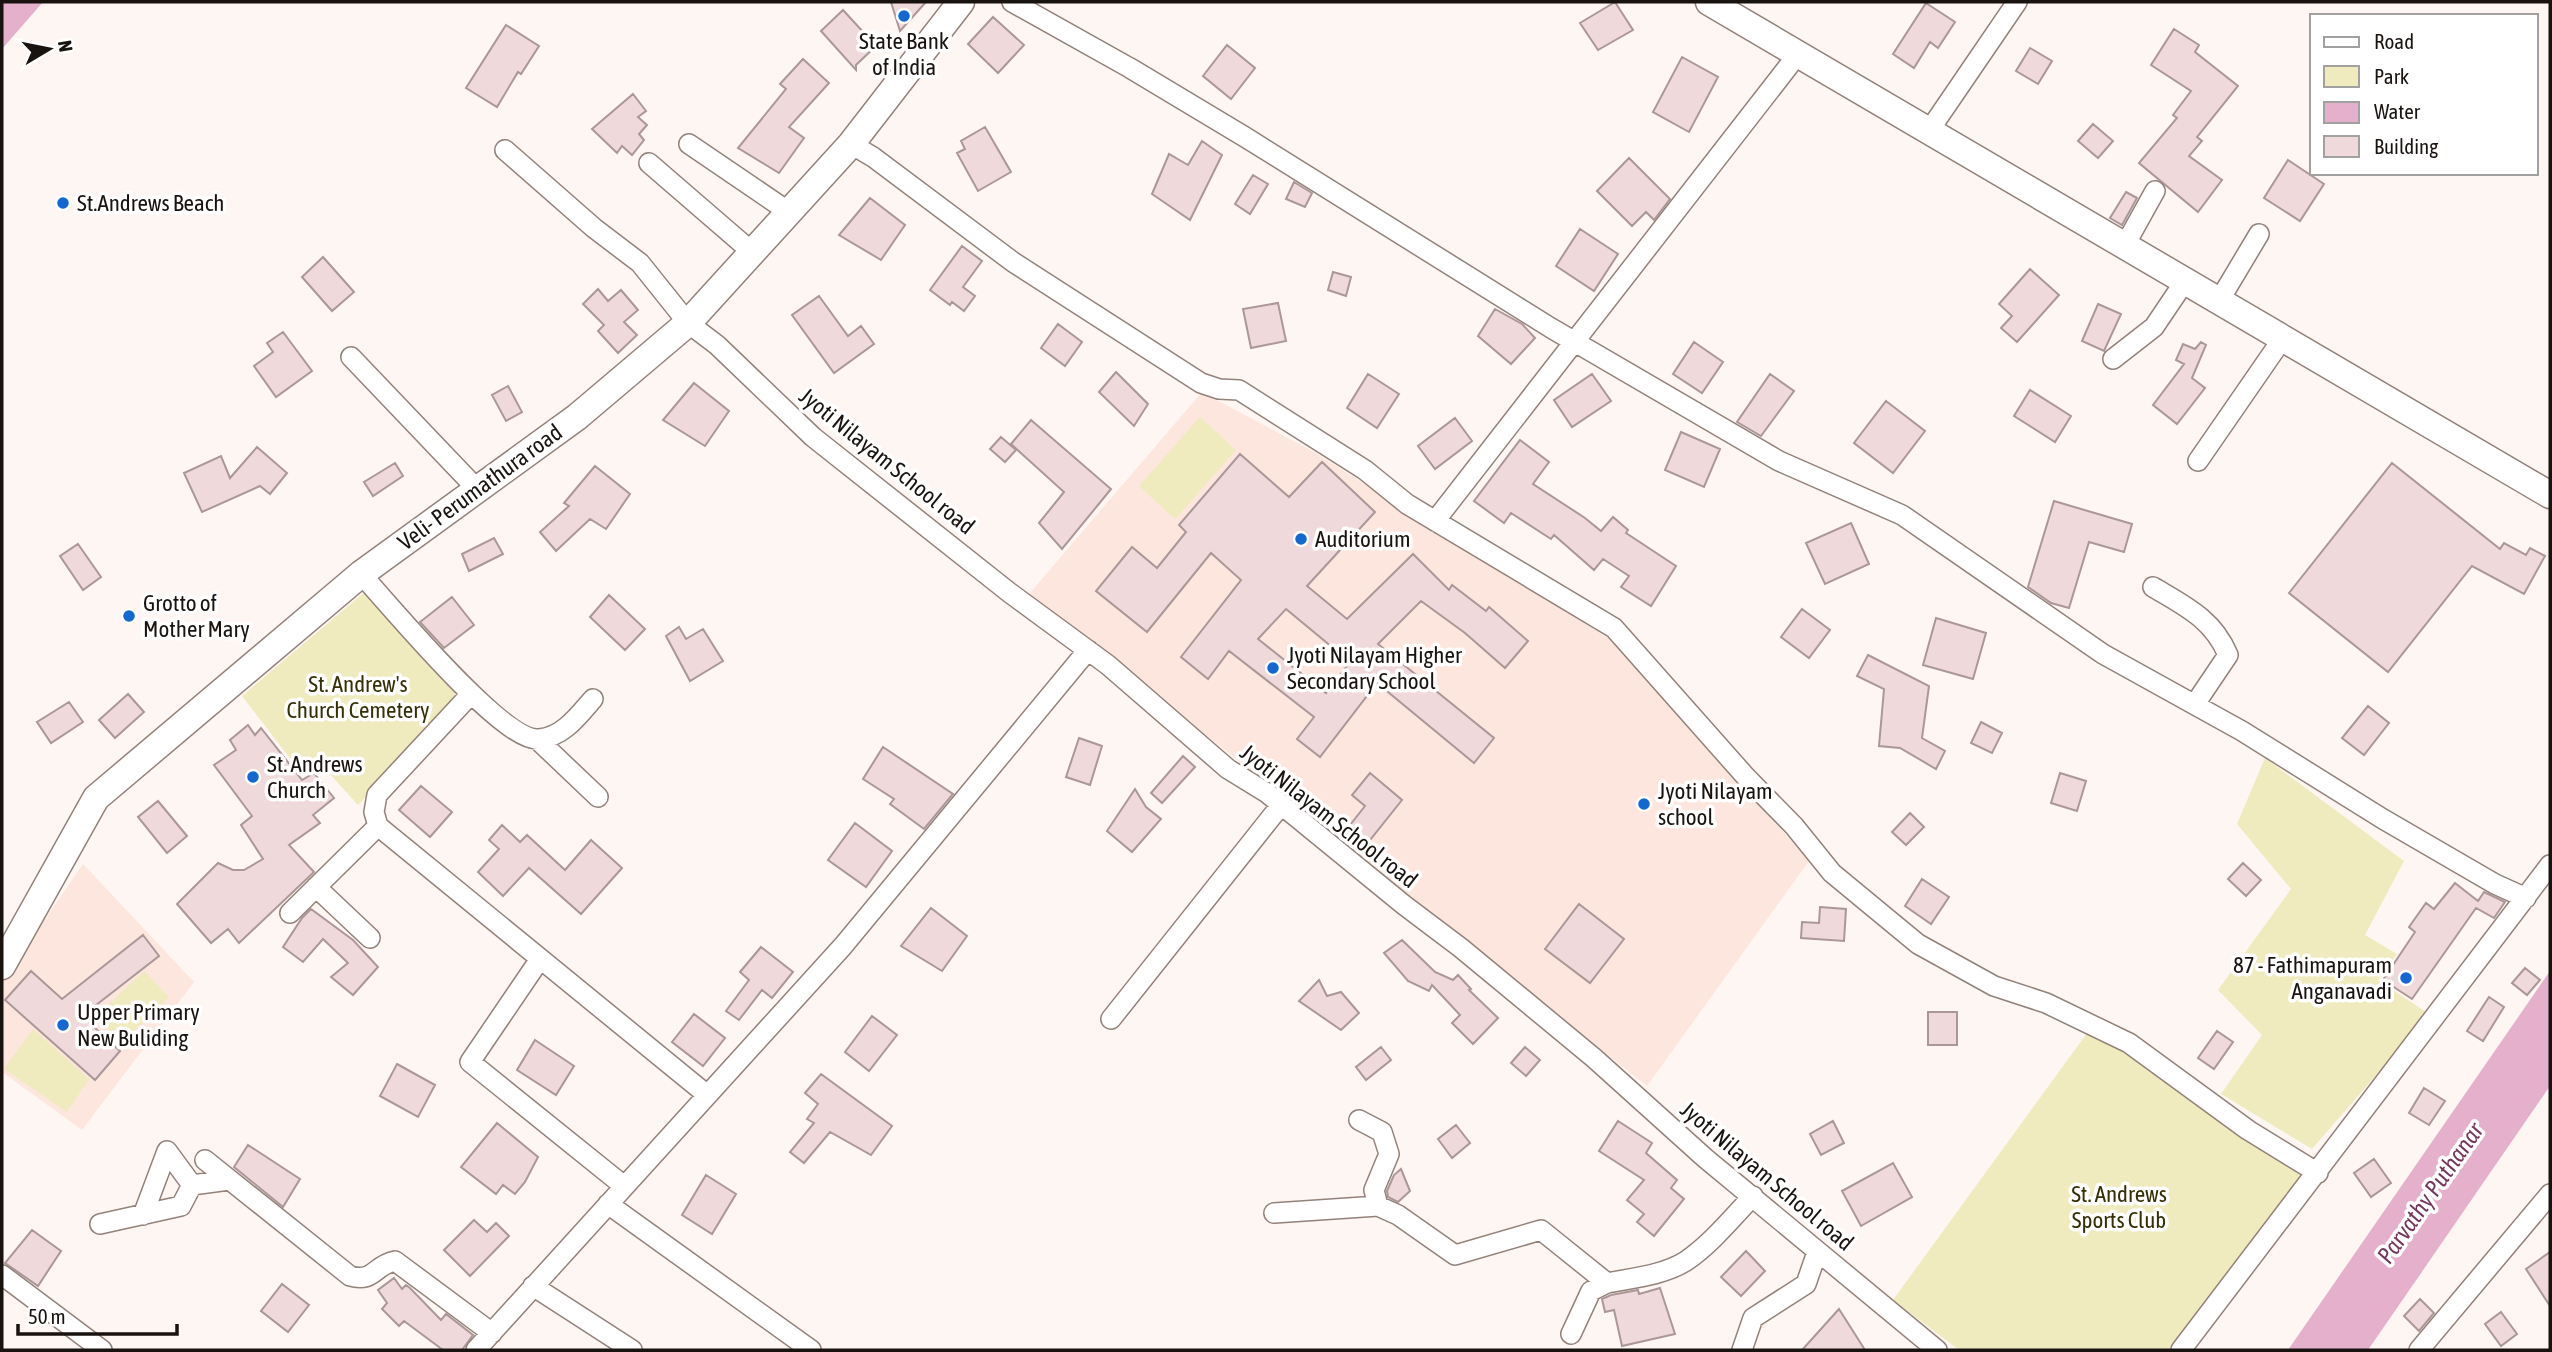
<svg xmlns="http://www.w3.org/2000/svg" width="2552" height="1352" viewBox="0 0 2552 1352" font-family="'Asap Condensed',sans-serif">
<rect width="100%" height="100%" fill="#fef6f3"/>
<path fill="#fce6dd" d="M1202,392L1314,452L1614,642L1809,861L1647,1086L1029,594Z
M83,864L194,982L82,1130L2,1072V982Z"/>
<path fill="#efebbe" d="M1200,417L1236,450L1175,519L1139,486Z
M366,591L456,691L450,710L358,805L319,762L302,774L242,696Z
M2265,758L2404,861L2365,935L2397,954L2378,980L2429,1014L2312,1149L2221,1094L2262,1035L2218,990L2291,889L2237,824Z
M144,971L169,997L121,1043L96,1016Z
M33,1029L89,1079L67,1112L4,1069Z
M2090,1029L2303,1177L2171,1350H1959L1893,1300Z"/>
<path fill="#e4b0cc" d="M2,2H43L2,49Z
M2550,971V1086L2368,1350H2288Z"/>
<path fill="#efd9da" stroke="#ab9798" stroke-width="2" fill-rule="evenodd" d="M891,2H926L900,31Z
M1615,2L1633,30L1598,50L1580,23Z
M1926,3L1955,22L1938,48L1930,42L1914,68L1893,54Z
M843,10L876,46L856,65V70L821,31Z
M993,17L1024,45L998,73L968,44Z
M506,25L539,46L521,74L518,72L497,107L466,88Z
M2174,29L2199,45L2195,52L2238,86L2197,137L2202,141L2189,156L2222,180L2198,212L2139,163L2177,118L2173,115L2191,91L2151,65Z
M1227,45L1255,68L1231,99L1203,76Z
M2030,48L2052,61L2038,84L2016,71Z
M1682,57L1718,77L1689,132L1653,112Z
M803,59L829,83L789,127L804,138L779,173L738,148L786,89L780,84Z
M633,94L646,111L638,117L647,125L639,134L644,140L632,155L622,146L617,153L592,129Z
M2093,124L2113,141L2098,158L2078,141Z
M985,127L1011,172L978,191L957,153L965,149L961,141Z
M1202,141L1222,155L1190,220L1152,194L1169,154L1188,165Z
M1629,158L1670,199L1654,220L1646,212L1632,226L1597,191Z
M2288,160L2324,184L2300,221L2264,198Z
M1253,175L1268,184L1250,214L1235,204Z
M1294,182L1312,193L1305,207L1286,199Z
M2126,192L2137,198L2122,225L2110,218Z
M870,198L905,225L881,260L839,235Z
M1580,229L1618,254L1594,291L1556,266Z
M962,246L982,261L963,287L975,296L964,311L952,302L950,305L930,290Z
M323,257L354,292L332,311L302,277Z
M2030,269L2059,295L2017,342L2001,328L2012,316L1999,304Z
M1333,272L1351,277L1346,296L1328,290Z
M598,289L608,301L621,290L638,310L624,322L637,335L618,353L598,331L604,325L583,304Z
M819,296L848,336L861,326L874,344L834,373L792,315Z
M1278,303L1286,341L1251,348L1243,309Z
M2098,304L2121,314L2104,351L2082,341Z
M1495,309L1522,324L1535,338L1511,364L1478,336Z
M1058,324L1082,342L1065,366L1041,348Z
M283,332L312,371L276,397L254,366L273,352L267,343Z
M1694,342L1723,362L1702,393L1673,374Z
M2201,342L2206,345L2192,378L2205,388L2177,424L2153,405L2184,364L2176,360L2183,344L2195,349Z
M1116,372L1148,404L1134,426L1099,392Z
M1368,374L1399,394L1377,428L1347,408Z
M1592,374L1611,401L1572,427L1554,400Z
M1770,374L1794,391L1761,436L1737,422Z
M694,383L729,411L705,446L663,420Z
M508,386L522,412L506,421L492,395Z
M2030,390L2071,416L2055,442L2014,416Z
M1886,401L1925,431L1893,473L1854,443Z
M1455,418L1472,441L1435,469L1418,446Z
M1031,420L1111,489L1062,549L1039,523L1064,492L1011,444Z
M1681,432L1720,449L1704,487L1665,470Z
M1001,437L1016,450L1005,462L990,449Z
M1520,440L1549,462L1533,484L1585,518L1601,531L1613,517L1628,530L1626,533L1676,566L1651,606L1621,587L1629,576L1603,559L1594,570L1554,535L1551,539L1511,513L1504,523L1474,501Z
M257,447L287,473L270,494L260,486L202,512L184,473L221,456L230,478Z
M1240,454L1289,497L1322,462L1375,512L1307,586L1347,619L1413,554L1449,590L1452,585L1486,611L1489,607L1528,641L1505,668L1465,633L1421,601L1378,644L1494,738L1474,763L1377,683L1320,757L1297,739L1314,717L1229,651L1208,679L1181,657L1241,580L1211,553L1147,632L1096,591L1132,547L1157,568L1186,532L1179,525ZM1286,609L1350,662L1326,693L1258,639Z
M395,463L403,476L373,496L364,482Z
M2392,463L2500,549L2504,543L2526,555L2530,548L2545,556L2524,594L2472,566L2388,672L2289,593Z
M595,466L630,494L606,529L590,519L556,551L540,532L569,506L564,503Z
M2054,501L2132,524L2124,552L2089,542L2069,608L2051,603L2028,587Z
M1851,523L1869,564L1825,584L1806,543Z
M494,538L503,554L469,571L462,554Z
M78,544L101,577L83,590L60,556Z
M609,595L645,629L625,650L590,617Z
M452,597L474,625L444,648L420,622Z
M1802,609L1830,630L1809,658L1781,637Z
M1936,618L1986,633L1973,679L1923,665Z
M679,627L686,639L703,629L723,661L690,681L666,636Z
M1868,655L1929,686L1922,738L1945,751L1936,769L1900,748L1879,746L1884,689L1857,676Z
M128,694L144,712L115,738L99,720Z
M69,702L83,722L51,743L37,722Z
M2368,706L2389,723L2364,755L2342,738Z
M1981,722L2002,733L1992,753L1971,743Z
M248,725L255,735L261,728L302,780L314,773L334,798L313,815L320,823L289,845L314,872L239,943L228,929L211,943L177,904L218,863L233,870H244L263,859L241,825L252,816L214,765L236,750L230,740Z
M1079,738L1102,746L1090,785L1066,777Z
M883,747L953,794L924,829L890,804L894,799L863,779Z
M1183,756L1195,767L1162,803L1151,793Z
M1370,773L1402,800L1362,850L1343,834L1365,806L1352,795Z
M2060,773L2086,781L2077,811L2051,803Z
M421,786L452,812L430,837L399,810Z
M1135,789L1146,807L1161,819L1132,852L1107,831Z
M158,801L187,836L167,853L138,817Z
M1910,813L1924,827L1906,845L1892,832Z
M855,823L892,851L866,887L828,860Z
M502,825L520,842L527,835L565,870L591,840L622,868L581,914L529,868L503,896L478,872L499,849L489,840Z
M2243,863L2261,880L2246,896L2228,879Z
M1922,879L1949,897L1931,924L1905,906Z
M2455,883L2478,901L2484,892L2505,902L2494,918L2476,908L2412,999L2383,980L2415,932L2409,927L2426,903L2434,909Z
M1579,904L1624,939L1590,983L1545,949Z
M1820,907L1846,909L1844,941L1801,938L1802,922L1819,923Z
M931,908L967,936L942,971L901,946Z
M311,909L353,940L378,967L353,995L331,977L348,963L323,939L303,962L283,947L302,918Z
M143,935L159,956L82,1016L120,1051L95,1080L5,1000L31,971L62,999Z
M1402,940L1435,972L1453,980L1458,975L1471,989L1469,990L1498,1018L1473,1044L1452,1023L1460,1015L1432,985L1429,991L1408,981L1384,953Z
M761,947L793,972L772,998L762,990L739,1020L726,1011L749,980L740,972Z
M2525,968L2540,980L2527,995L2512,983Z
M1319,980L1327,996L1341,992L1359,1013L1341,1030L1299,1001Z
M2489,997L2504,1007L2483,1041L2467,1031Z
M1928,1012H1957V1045H1928Z
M694,1014L725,1038L703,1066L672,1042Z
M872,1016L897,1035L869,1071L845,1052Z
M2217,1031L2233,1042L2214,1069L2198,1058Z
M535,1040L574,1066L556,1095L517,1070Z
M1381,1047L1391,1060L1366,1080L1356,1067Z
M1525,1047L1540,1060L1526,1076L1511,1063Z
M397,1064L435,1085L418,1117L380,1096Z
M821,1074L892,1126L871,1155L830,1132L804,1163L790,1152L814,1123L807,1119L818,1104L805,1093Z
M2424,1088L2445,1101L2429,1125L2409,1113Z
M1618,1121L1652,1143L1646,1153L1677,1180L1671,1188L1684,1199L1654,1236L1637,1222L1644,1214L1627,1200L1644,1180L1599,1151Z
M1833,1121L1844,1143L1821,1155L1810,1134Z
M497,1123L538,1157L525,1182L515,1194L503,1185L496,1194L461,1167Z
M1456,1125L1470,1143L1452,1158L1438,1139Z
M248,1145L300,1179L283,1207L234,1167Z
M2374,1159L2391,1183L2371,1197L2354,1173Z
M1893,1163L1912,1197L1861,1226L1842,1191Z
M1401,1169L1410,1191L1398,1202L1388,1197L1387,1191L1394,1175Z
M706,1175L736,1194L712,1234L682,1215Z
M474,1220L487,1232L496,1223L509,1236L470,1276L444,1250Z
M32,1230L61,1251L38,1286L5,1263Z
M1746,1251L1765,1271L1741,1296L1721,1277Z
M2550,1252V1306L2526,1269Z
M394,1278L402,1289L406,1285L410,1288L441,1320L446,1314L473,1335L462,1350H443L404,1321L399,1326L382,1309L387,1303L378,1290Z
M282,1284L309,1305L288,1332L261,1311Z
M1660,1288L1675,1334L1622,1346L1614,1310L1605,1312L1602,1299L1611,1295L1638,1290L1639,1294Z
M2420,1299L2434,1313L2419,1331L2404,1316Z
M1839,1309L1865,1350H1802Z
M2501,1312L2517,1334L2501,1346L2485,1324Z"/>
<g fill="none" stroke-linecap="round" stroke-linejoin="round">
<g stroke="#93827a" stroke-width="22">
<path id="street" d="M1012,2L1130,68L1245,137L1551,328L1779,461L1902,515L2103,654L2242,731L2383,819L2495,884L2526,898
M1928,130L1933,125L2017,2
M689,144L789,212
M851,144L873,157L1013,262L1201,383L1219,389L1239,390L1365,470L1407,504L1614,628L1746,777L1794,826L1832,873L1918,944L1994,986L2046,1003L2129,1043L2248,1130L2318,1173
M505,150L594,228L640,263L688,323L717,345L813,437L1010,593L1108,665L1228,769L1267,793L1404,905L1461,948L1594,1058L1705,1158L1937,1350
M649,163L752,252
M2125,245L2155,191
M2219,301L2259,234
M351,357L477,489
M2113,359L2154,327L2185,281
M2198,461L2283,338
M1435,521L1798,54
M361,574C389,604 503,743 539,739C563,737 578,716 593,699
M2153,587C2185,606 2213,619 2228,655L2195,704
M471,694L377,795L374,812L378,826L706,1094
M538,740L598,797
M316,887L370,938
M290,913L378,826
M540,959L470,1062L624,1186
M1111,1019L1281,805
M1359,1120L1382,1132L1389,1154L1374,1190L1378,1206
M205,1160L350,1276C374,1283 374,1265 395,1261L492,1333
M608,1204L811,1350
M1274,1213L1378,1206L1398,1215L1455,1255L1541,1230L1607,1283C1633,1278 1664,1275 1686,1261C1711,1244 1732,1218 1753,1196
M143,1215L167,1151L192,1185
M100,1224L181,1206L192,1185L229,1180
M2,1275L102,1350
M533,1286L632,1350
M1571,1334L1591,1291L1607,1283
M476,1350L843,946L1088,650
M1742,1350L1753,1318L1806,1284L1817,1252
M2181,1350L2550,865
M2419,1350L2550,1194"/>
</g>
<g stroke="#93827a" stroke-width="29">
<path id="secondary" d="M1709,2L2550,495
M2,966L96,798L361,574L577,417L688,323L851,144L961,2"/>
</g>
<use href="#street" stroke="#fff" stroke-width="19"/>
<use href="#secondary" stroke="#fff" stroke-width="26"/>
</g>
<g fill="#1267d1" stroke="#fff" stroke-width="2.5">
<circle cx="904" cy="16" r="7"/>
<circle cx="63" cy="203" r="7"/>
<circle cx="1301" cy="539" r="7"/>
<circle cx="129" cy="616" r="7"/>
<circle cx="1273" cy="668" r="7"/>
<circle cx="253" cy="777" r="7"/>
<circle cx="1644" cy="804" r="7"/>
<circle cx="2406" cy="978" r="7"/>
<circle cx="63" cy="1025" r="7"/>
</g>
<g text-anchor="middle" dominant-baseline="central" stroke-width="7" stroke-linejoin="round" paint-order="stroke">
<g font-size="23" fill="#191310" stroke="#fff" text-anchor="start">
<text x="904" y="41" text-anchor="middle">State Bank<tspan x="904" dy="26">of India</tspan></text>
<text x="77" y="203">St.Andrews Beach</text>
<text x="1315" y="539">Auditorium</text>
<text x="143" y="603">Grotto of<tspan x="143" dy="26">Mother Mary</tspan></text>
<text x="1287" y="655">Jyoti Nilayam Higher<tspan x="1287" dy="26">Secondary School</tspan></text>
<text x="267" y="764">St. Andrews<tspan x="267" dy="26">Church</tspan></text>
<text x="1658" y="791">Jyoti Nilayam<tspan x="1658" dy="26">school</tspan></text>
<text x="2392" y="965" text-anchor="end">87 - Fathimapuram<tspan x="2392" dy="26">Anganavadi</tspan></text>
<text x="77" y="1012">Upper Primary<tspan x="77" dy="26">New Buliding</tspan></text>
</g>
<g font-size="23" fill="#191310" stroke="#fff">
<text transform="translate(887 461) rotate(39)">Jyoti Nilayam School road</text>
<text transform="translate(480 487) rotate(-36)">Veli- Perumathura road</text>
<text transform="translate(1329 816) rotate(38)">Jyoti Nilayam School road</text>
<text transform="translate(1767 1176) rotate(40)">Jyoti Nilayam School road</text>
</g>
<g font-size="23" fill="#342f04" stroke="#fff">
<text x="358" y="684">St. Andrew's<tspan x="358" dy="26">Church Cemetery</tspan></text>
<text x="2119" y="1194">St. Andrews<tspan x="2119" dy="26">Sports Club</tspan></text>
</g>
<g font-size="24" font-style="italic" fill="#76375c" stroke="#fff">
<text transform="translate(2430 1193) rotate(-55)">Parvathy Puthanar</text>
</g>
</g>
<rect width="2552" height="1352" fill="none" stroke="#191310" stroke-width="7"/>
<rect x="2310" y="14" width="228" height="161" fill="#ffffff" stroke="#a3a19f" stroke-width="2"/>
<rect x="2324" y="37" width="35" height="10" fill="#ffffff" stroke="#a3a19f" stroke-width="2"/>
<text x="2374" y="49" font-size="21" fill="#191310">Road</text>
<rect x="2324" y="66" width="35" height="21" fill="#efebbe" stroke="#a3a19f" stroke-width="2"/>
<text x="2374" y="84" font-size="21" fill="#191310">Park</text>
<rect x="2324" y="102" width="35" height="21" fill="#e4b0cc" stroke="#a3a19f" stroke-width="2"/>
<text x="2374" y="119" font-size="21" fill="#191310">Water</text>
<rect x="2324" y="136" width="35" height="21" fill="#efd9da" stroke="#a3a19f" stroke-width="2"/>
<text x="2374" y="154" font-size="21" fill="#191310">Building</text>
<g transform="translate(49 49) rotate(80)" stroke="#ffffff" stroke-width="5" paint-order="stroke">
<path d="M0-5L12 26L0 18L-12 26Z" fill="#191310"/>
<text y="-10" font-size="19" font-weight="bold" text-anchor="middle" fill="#191310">N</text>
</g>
<path d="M18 1324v10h159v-10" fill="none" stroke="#191310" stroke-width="3.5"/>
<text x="28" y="1324" font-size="21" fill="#191310" stroke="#ffffff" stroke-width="5" paint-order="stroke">50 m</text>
</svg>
